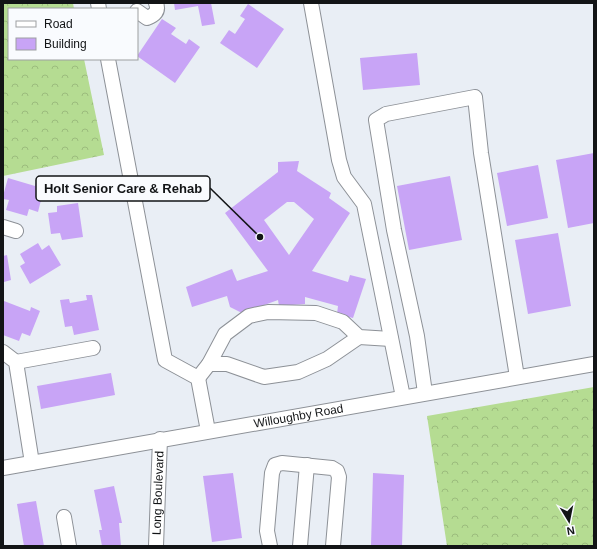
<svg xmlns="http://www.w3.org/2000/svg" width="597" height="549" viewBox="0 0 597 549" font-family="Arial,sans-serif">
<defs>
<pattern id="forest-crowns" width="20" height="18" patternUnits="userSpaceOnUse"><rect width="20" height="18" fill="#b5dc92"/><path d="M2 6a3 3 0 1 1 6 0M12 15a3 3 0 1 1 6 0" fill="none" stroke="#9bbc7d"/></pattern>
</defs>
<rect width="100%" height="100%" fill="#e9eef5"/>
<path fill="url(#forest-crowns)" d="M3,3H73L74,9H9V59H84L104,155L3,176Z
M594,387V546H447L427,416Z"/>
<path fill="#c8a4f6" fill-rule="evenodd" d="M174,3H211L215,24L202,26L198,6L175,10Z
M248,4L284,29L257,68L220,43L229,30L235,34L245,19L240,16Z
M162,19L176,28L171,34L186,44L189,39L200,47L175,83L137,56Z
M417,53L420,85L363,90L360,58Z
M594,153V223L568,228L556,160Z
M299,161L297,171L331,193L329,198L350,213L312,271L348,282L350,275L366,279L353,318L337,314L338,306L305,297V304L279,306L278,300L242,313L230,307L227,296L192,307L186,287L232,269L237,281L268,271L225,213L278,172V162ZM287,202H294L314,219L289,255L264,220Z
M538,165L548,218L507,226L497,173Z
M450,176L462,240L409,250L397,186Z
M8,178L35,186L36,182L45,184L38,212L29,209L27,216L6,210L9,200L3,199V196Z
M78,203L83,237L62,240L60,233L51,234L48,213L57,212V206Z
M558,233L571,306L528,314L515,240Z
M38,243L42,250L49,245L61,265L30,284L20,266L25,263L20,254Z
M7,255L11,280L4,282L3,256Z
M86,295H92L99,330L74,335L72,326L65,327L60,300L69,299L70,303L87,300Z
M4,301L30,311L31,307L40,311L30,336L22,333L19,341L3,335Z
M111,373L115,395L41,409L37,386Z
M233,473L242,538L212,542L203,476Z
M373,473L404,475L402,546H371Z
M114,486L122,523H119L121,546H102L99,530H102L94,490Z
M36,501L44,546H24L17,504Z"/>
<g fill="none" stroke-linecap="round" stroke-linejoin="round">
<g stroke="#8d9197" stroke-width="16">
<g id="minor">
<path d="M98,3L99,9"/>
<path d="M311,3L339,160L344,177L364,204L403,397"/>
<path d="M137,11L147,18C155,15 159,11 156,3"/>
<path d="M108,59L165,360L198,378L208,431"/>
<path d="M3,227L16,231"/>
<path d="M3,352L16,362L32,463"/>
<path d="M16,362L93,348"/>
<path d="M209,364H227L264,377L298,372L327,359L359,337"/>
<path d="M198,378L209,364L225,334L249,316L268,312L316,313L343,322L359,337L391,339"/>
<path d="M425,393L417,336L394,230L376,120L386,114L475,97L481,153L517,377"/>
<path id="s1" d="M3,468L594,364"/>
<path d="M64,517L69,546"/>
<path id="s2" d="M156,546L160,439"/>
<path d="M270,546L267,531L272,473L275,465L282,463L332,468L337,471L339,477L333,546"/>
<path d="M300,546L307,465"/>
</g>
</g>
<use href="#minor" stroke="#fff" stroke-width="14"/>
</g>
<g text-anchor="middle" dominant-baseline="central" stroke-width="3.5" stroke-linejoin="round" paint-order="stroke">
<g font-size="12" fill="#121416" stroke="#f9fbfe">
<text stroke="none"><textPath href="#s1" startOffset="300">Willoughby Road</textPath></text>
<text stroke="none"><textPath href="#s2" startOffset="53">Long Boulevard</textPath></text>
</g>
</g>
<path fill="none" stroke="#121416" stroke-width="1.5" d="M260 237L210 188"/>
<circle fill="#121416" stroke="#f9fbfe" stroke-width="1.5" cx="260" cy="237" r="4"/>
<rect fill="#f9fbfe" stroke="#121416" stroke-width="1.5" x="36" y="176" width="174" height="25" rx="4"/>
<g font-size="13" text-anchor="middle" font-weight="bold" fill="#121416">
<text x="123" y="193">Holt Senior Care &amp; Rehab</text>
</g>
<rect width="597" height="549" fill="none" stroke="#121416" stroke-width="8"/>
<rect x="8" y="8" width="130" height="52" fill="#f9fbfe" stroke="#9d9fa1"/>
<rect x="16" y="21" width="20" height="6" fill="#ffffff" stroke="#9d9fa1"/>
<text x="44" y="28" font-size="12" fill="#121416">Road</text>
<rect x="16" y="38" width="20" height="12" fill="#c8a4f6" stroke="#9d9fa1"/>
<text x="44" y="48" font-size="12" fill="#121416">Building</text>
<g transform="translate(569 521) rotate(170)" stroke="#f9fbfe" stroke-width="3" paint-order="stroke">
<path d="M0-3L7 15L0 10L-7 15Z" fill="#121416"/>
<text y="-6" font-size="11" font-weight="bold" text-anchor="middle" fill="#121416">N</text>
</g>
</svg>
